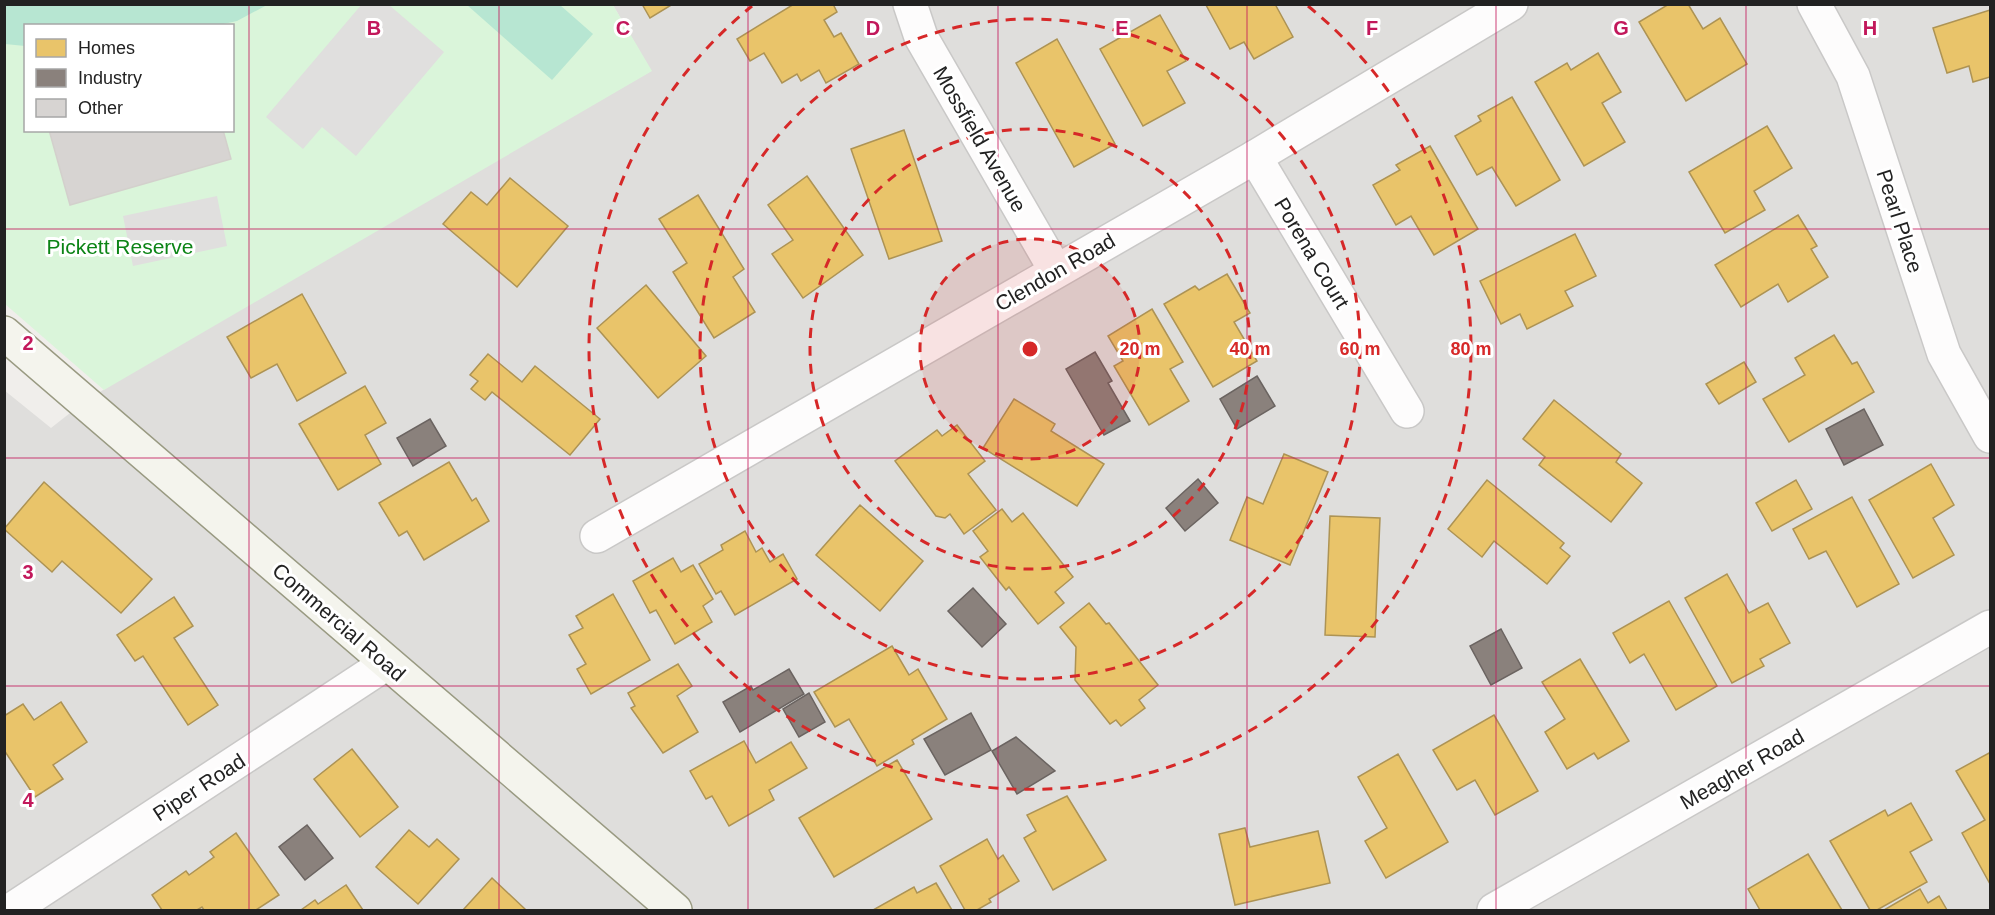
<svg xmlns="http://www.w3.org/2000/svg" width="1995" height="915" viewBox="0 0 1995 915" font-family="Helvetica,sans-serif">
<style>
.residential{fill:#dfdedc}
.park{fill:#daf5da;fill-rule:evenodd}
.pitch{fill:#b7e6d2}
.parking{fill:#e0dfde}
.homes{fill:#e9c46a;stroke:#ad9354;stroke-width:1.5}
.industry{fill:#8a817c;stroke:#6b6461;stroke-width:1.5}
.building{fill:#d7d4d2;stroke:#d3d0cc;stroke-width:1.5}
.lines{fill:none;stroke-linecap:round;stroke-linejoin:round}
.street-casing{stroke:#c9c8c7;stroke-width:36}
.secondary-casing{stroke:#999a82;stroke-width:36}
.street{stroke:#fdfcfc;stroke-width:33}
.secondary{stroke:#f4f4ed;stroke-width:33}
.grid{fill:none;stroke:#c2185b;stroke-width:1.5;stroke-opacity:0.55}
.ring{fill:none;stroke:#d62828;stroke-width:3;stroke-dasharray:10 8}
.labels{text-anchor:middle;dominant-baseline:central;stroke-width:6;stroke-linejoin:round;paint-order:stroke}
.street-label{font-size:21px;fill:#222;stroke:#fff}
.park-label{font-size:21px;fill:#0c8416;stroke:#fff}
.grid-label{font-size:20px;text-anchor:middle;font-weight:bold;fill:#c2185b;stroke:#fff;stroke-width:6;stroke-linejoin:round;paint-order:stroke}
.centre{fill:#d62828;stroke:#fff;stroke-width:3}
.ring-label{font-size:18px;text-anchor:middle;font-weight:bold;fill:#d62828;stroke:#fff;stroke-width:6;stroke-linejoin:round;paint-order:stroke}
</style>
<rect width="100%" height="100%" fill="#f0eeeb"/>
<!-- residential -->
<path class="residential" d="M613,5H1990V910H5L4,390L51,428L84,402L143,365L651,71Z"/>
<!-- park -->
<path class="park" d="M5,5H613L652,71L104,390L5,304ZM26,26H232V130H26Z"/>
<!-- pitch -->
<g class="pitch">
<path d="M5,4H267V5L237,21L219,25L26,26L25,46L5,44Z"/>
<path d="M467,5H560L593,34L552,80Z"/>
</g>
<!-- parking -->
<g class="parking">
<path d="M362,4L389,5L444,52L356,156L322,127L303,149L266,117Z"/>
<path d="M217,196L227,246L133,266L123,216Z"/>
</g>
<!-- homes -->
<g class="homes">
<path d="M642,4H673L650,18Z"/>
<path d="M794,4H833L837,12L824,20L834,37L841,33L859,64L826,83L819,70L801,81L797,74L782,83L764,53L750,61L737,39Z"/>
<path d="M1275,4L1293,37L1254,59L1244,42L1230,49L1206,5Z"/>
<path d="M1669,4H1688L1703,29L1720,18L1747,64L1686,101L1639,22Z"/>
<path d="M1990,10V77L1973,82L1969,66L1947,73L1933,28Z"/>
<path d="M1160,15L1186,61L1167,71L1185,103L1143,126L1100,49Z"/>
<path d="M1057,39L1115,144L1074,167L1016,63Z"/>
<path d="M1598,53L1621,92L1602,103L1625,142L1584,166L1535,82L1567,63L1571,70Z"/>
<path d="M1512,97L1560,180L1516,206L1492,167L1477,175L1455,136L1481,121L1478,116Z"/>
<path d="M1767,126L1792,168L1754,191L1765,210L1725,233L1689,172Z"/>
<path d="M904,130L942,241L889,259L851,149Z"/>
<path d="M1430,146L1478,229L1434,255L1411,216L1396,225L1373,185L1400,170L1396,165Z"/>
<path d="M807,176L863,255L803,298L772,254L793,240L768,205Z"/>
<path d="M510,178L568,226L517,287L443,224L471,192L487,205Z"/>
<path d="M698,195L744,269L733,277L755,312L714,338L673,272L687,263L659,219Z"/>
<path d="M1798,215L1817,246L1811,249L1828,277L1788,302L1778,284L1741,307L1715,265Z"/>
<path d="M1575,234L1596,276L1565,291L1573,306L1527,329L1520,314L1501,324L1480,281Z"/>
<path d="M1227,274L1250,313L1234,322L1257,361L1213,387L1164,304L1195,286L1199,290Z"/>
<path d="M646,285L706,356L658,398L597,328Z"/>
<path d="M302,294L346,373L297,401L277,364L251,378L227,337Z"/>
<path d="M1152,309L1183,362L1170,369L1189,401L1149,425L1114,366L1123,361L1108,336Z"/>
<path d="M1834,335L1852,364L1857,362L1874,392L1789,442L1763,399L1805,375L1795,358Z"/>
<path d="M488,354L522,382L535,366L600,419L570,455L492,392L485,400L471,389L478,381L470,375Z"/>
<path d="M1744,362L1756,382L1719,404L1706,384Z"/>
<path d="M365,386L386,423L365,435L381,464L338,490L299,424Z"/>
<path d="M1014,399L1055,424L1051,431L1104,464L1077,506L983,448Z"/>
<path d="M1554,400L1621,454L1616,462L1642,483L1611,522L1539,465L1545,457L1523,439Z"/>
<path d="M957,425L985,461L968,474L996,510L964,534L950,514L945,518L936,516L895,461L937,430L942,436Z"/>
<path d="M1284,454L1328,472L1290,565L1230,540L1247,497L1263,504Z"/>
<path d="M449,462L472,501L476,498L489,521L424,560L407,531L399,536L379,503Z"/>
<path d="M1931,464L1954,505L1933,518L1954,555L1913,578L1869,500Z"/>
<path d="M1487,480L1564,543L1560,548L1570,556L1547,584L1494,541L1482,557L1448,529Z"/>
<path d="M1796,480L1812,509L1772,531L1756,503Z"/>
<path d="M44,482L152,579L121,613L62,561L52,572L4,529Z"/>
<path d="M1852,497L1899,584L1857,607L1826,551L1809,559L1793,529Z"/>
<path d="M860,505L923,561L880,611L816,555Z"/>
<path d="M1002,509L1012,522L1023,513L1073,577L1055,592L1064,603L1038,624L1009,587L1006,590L980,557L988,551L973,531Z"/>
<path d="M1330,516L1380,518L1375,637L1325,635Z"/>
<path d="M745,531L756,552L762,548L770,562L783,554L797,579L735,615L721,591L716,594L699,564L723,550L721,545Z"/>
<path d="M673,558L681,572L693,565L713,599L703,606L712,622L675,644L656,610L650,613L633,581Z"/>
<path d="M1727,574L1749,613L1768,603L1790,643L1760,659L1764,666L1732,683L1685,598Z"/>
<path d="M613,594L650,660L591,694L577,669L586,664L569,635L583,628L576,616Z"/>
<path d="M174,597L193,626L174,638L218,705L188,725L143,656L135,661L117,635Z"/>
<path d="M1669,601L1717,686L1676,710L1644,654L1630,663L1613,633Z"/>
<path d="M1089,603L1106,624L1109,623L1158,685L1139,700L1145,708L1121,726L1116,720L1110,724L1075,680L1076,647L1060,627Z"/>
<path d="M892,646L909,675L918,669L947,719L912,740L914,744L877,766L849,719L835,727L814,692Z"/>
<path d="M1580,659L1629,741L1598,759L1594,753L1567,769L1545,732L1565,719L1542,682Z"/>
<path d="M678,664L692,686L677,696L698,732L663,753L631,708L635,706L628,693Z"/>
<path d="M61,702L87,742L53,765L63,779L35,797L4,750V716L23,704L34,720Z"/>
<path d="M1494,715L1538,791L1495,815L1475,780L1457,790L1433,750Z"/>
<path d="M744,741L756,763L791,742L807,768L769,790L774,800L729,826L712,796L706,799L690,771Z"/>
<path d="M352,749L398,807L360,837L314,779Z"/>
<path d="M1989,753L1990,755V884L1962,833L1985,820L1956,771Z"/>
<path d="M1398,754L1448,842L1386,878L1365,841L1387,828L1358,777Z"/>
<path d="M897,760L932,819L834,877L799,818Z"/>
<path d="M1067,796L1106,860L1053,890L1024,838L1036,831L1027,815Z"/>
<path d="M1911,803L1932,840L1910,852L1927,882L1877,910H1870L1830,841L1885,810L1888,816Z"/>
<path d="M1245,828L1250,847L1318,831L1330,883L1235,905L1219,834Z"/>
<path d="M409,830L429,847L437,839L459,859L418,904L376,867Z"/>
<path d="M236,833L279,895L256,910H204L202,907L197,910H162L152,895L186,871L189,875L214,857L210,852Z"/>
<path d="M987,839L998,859L1003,855L1019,881L989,899L991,902L977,910H965L940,866Z"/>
<path d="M1808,854L1842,910H1760L1748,889Z"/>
<path d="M492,878L526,910H463Z"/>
<path d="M936,883L952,910H873L914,887L917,893Z"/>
<path d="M346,885L363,910H301L315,900L318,904Z"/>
<path d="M1920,889L1928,903L1939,896L1947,910H1884Z"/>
</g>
<!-- industry -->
<g class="industry">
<path d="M1095,352L1112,381L1108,383L1130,421L1104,435L1066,369Z"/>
<path d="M1257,376L1275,406L1237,429L1220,399Z"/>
<path d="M1864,409L1883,445L1844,465L1826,429Z"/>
<path d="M430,419L446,446L413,466L397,438Z"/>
<path d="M1198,479L1218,503L1185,531L1166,508Z"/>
<path d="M973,588L1006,624L982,647L948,611Z"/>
<path d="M1501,629L1522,668L1491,685L1470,646Z"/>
<path d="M789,669L804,694L740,732L723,702L751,686L753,690Z"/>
<path d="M809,693L825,722L799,737L783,709Z"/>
<path d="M971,713L991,750L945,775L924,739Z"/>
<path d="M1016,737L1055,771L1017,794L992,751Z"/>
<path d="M307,825L333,858L305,880L279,847Z"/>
</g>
<!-- building -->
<path class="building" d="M49,130H223L231,159L70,205Z"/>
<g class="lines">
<!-- street casing -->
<g class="street-casing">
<g id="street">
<path d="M910,4L921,37L1056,271"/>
<path d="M1814,4L1853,76L1944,354L1990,436"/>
<path d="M1255,157L1407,411"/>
<path d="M597,536L1255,157L1511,4"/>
<path d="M11,910L387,663"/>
<path d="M1494,910L1990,627"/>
</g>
</g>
<!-- secondary casing -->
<g class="secondary-casing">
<path id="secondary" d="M4,333L675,910"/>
</g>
<!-- street -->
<use href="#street" class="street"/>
<!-- secondary -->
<use href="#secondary" class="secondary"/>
</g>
<!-- grid -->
<path class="grid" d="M249,4V910M499,4V910M748,4V910M998,4V910M1247,4V910M1496,4V910M1746,4V910M4,229H1990M4,458H1990M4,686H1990"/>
<!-- distance rings -->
<circle cx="1030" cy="349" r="110" fill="#d62828" fill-opacity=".12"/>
<g class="ring">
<circle cx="1030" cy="349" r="110"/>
<circle cx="1030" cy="349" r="220"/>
<circle cx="1030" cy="349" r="330"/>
<path d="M1308 6A441 441 0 1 1 752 6"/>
</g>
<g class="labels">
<!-- street labels -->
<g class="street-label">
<text transform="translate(980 139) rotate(60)">Mossfield Avenue</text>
<text transform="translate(1900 221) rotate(72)">Pearl Place</text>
<text transform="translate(1312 253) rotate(59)">Porena Court</text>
<text transform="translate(1055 272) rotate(-30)">Clendon Road</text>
<text transform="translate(339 622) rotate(41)">Commercial Road</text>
<text transform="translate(1742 769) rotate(-30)">Meagher Road</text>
<text transform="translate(199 787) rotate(-33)">Piper Road</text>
</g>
<!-- park labels -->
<g class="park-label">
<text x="120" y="246">Pickett Reserve</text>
</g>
</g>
<g class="grid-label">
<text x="374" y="35">B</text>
<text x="623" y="35">C</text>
<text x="873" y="35">D</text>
<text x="1122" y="35">E</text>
<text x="1372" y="35">F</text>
<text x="1621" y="35">G</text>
<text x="1870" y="35">H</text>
<text x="28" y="350">2</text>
<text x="28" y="579">3</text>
<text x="28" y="807">4</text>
</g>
<circle cx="1030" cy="349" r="9" class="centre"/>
<g class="ring-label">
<text x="1140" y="355">20 m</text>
<text x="1250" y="355">40 m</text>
<text x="1360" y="355">60 m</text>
<text x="1471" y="355">80 m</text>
</g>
<!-- border -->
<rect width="1995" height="915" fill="none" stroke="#222222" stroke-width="12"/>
<!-- legend -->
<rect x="24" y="24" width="210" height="108" fill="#ffffff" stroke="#a7a7a7" stroke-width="1.5"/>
<rect x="36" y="39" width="30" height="18" fill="#e9c46a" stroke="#a7a7a7" stroke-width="1.5"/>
<text x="78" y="54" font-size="18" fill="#222222">Homes</text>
<rect x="36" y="69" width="30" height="18" fill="#8a817c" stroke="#a7a7a7" stroke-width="1.5"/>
<text x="78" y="84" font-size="18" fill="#222222">Industry</text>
<rect x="36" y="99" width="30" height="18" fill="#d7d4d2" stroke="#a7a7a7" stroke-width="1.5"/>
<text x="78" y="114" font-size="18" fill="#222222">Other</text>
</svg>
